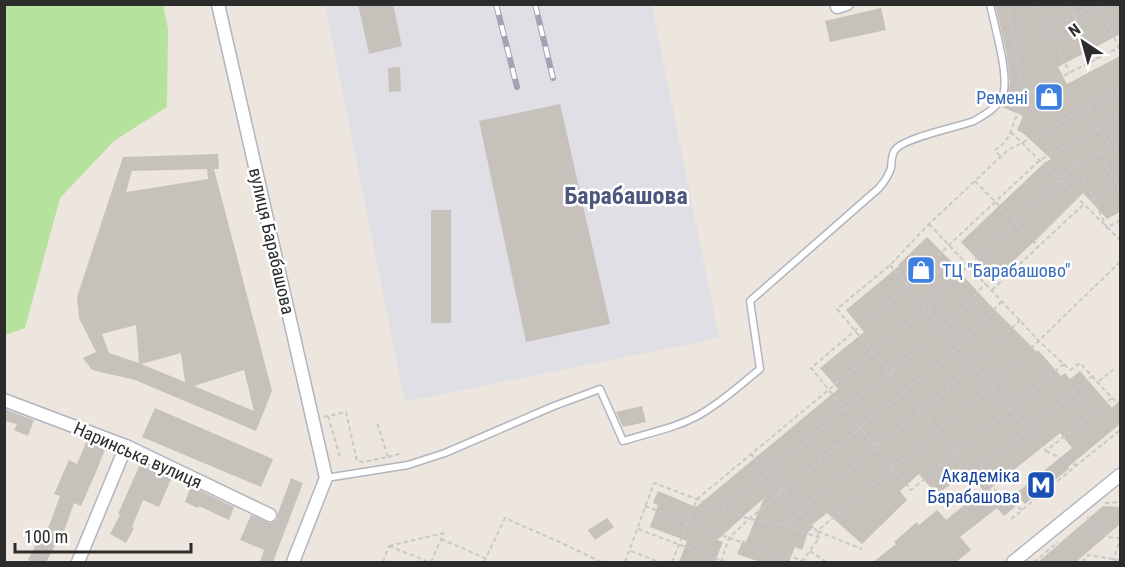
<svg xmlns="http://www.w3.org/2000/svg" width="1125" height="567" viewBox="0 0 1125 567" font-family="'Roboto Condensed',sans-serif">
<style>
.industrial{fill:#e0dfe6}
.green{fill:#b5e29c}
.building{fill:#c6c1ba;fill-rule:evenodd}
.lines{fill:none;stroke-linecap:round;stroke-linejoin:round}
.lane-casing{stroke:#b2b5bf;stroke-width:9}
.street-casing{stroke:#b2b5bf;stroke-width:15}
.path{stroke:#c8c8c8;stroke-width:2;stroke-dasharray:4.5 3;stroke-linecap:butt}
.lane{stroke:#fff;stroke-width:6}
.street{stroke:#fff;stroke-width:12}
.rail-casing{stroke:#a1a4b5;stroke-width:6}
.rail{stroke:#fff;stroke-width:4;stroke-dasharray:11;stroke-linecap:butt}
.labels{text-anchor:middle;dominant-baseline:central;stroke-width:5;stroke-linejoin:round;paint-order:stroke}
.shop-label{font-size:18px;fill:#366cbe;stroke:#fff;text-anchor:end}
.street-label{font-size:18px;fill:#2c2c2c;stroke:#fff}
.transit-label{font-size:18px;fill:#164399;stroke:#fff;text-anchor:end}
.district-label{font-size:24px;font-weight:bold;fill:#4d567c;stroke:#fff}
</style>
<rect width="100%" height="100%" fill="#ede6de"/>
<!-- industrial -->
<path class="industrial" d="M325,5H652L719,338L405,402Z"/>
<!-- green -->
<path class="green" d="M4,5H163L168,28L167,107L114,141L60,198L25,328L5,335Z"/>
<!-- building -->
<g class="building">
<path d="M358,4H393L402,46L369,54Z"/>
<path d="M995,4H1118L1120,9V34L1058,67L1067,84L1120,56V212L1107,219L1083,193L1039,237L995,278L961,242L1044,163L1051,159L1024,134L1017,130L1023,116L1002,107L1007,98L1010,82L1006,51Z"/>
<path d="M881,8L886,30L830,42L825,21Z"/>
<path d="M400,67L401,91L389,92L388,68Z"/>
<path d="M560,104L610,324L526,342L479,121Z"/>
<path d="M218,154L219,169H214L272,391L256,431L135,380L92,370L83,358L96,352L79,318L77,297L123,157ZM207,169L208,179L126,192L132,171ZM136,325L139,363L109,353L102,334ZM181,353L185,382L141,364ZM244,370L254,411L194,386Z"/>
<rect x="431" y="210" width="20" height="113"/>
<path d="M927,237L958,268L957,269L990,305L1037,352L1038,350L1061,376L1065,373L1070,379L1080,371L1112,408L1120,400V424L1068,467L1069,469L1065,472L1025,504L1022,501L1004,516L997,508L960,537L971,550L956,562H873L896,544L894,542L917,522L919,525L937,510L946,520L983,490L967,471L937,495L919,474L900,491L907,500L862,544L827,513L812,525L814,527L808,532L802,550L795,547L789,562H760L737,554L743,540L746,542L764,498L717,540L723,542L715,562H679L687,541L650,527L658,505L653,503L658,491L696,507L838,389L820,368L864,332L846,310L899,266L898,265ZM1060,433L1072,448L1024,487L1005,501L990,489Z"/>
<path d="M642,406L646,422L623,427L616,412Z"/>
<path d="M155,408L273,459L261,487L142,437Z"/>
<path d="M4,409L34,420L28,436L14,430L17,424L4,421Z"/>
<path d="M87,440L106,447L96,472L81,506L74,503L63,534L62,533L46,562H34L28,560L40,537L44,539L60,496L54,494L69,460L77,464Z"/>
<path d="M141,462L172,477L159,507L143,500L132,527L134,528L126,543L110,534L120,515L118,514Z"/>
<path d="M291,478L303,483L273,562H260L264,550L240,540L251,515L270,523L274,522L277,519L278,513Z"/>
<path d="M191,486L234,507L229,520L199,506L198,508L185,502Z"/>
<path d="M1103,506L1120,507V524L1076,562H1038Z"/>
<path d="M607,518L614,527L595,540L588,530Z"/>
</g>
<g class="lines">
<!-- lane casing -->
<g class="lane-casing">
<path id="lane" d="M326,478L408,465L445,453L554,406L600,389L623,441C648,433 676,428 699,415C721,403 740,385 760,369L750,301L879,188C884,182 889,175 891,168C892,161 891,155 895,150C903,138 958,127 974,121C984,115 997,108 1002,97C1011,80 994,25 990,4"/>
</g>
<!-- street casing -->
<g class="street-casing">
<g id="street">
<path d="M218,4L326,478L293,562"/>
<path d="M837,4V7L847,4"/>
<path d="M4,400L126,446L270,515"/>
<path d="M78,562L126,446"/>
<path d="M1013,562L1120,475"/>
</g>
</g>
<!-- path -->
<g class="path">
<path d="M1035,4L1070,73"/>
<path d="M1068,4L1097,59"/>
<path d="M1097,4L1119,47"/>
<path d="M1066,20L1095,4"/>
<path d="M1024,96L1120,47"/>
<path d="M1088,108L1110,147"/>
<path d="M1011,132L1120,240"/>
<path d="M1100,153L1120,192"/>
<path d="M1000,156L995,150L1003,144L1009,136L1024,96L1007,4"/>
<path d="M1077,163L1107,228L1120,220"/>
<path d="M975,181L1039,247"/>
<path d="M929,224L1038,340L1070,370L1080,363L1112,398L1120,404"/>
<path d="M890,265L1046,451L1112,398"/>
<path d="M992,290L1084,204"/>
<path d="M1064,364L911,490L811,368L908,286L949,245L1040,160L1120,117"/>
<path d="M1099,381L1113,370"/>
<path d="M1072,393L1091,415"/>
<path d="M328,416L340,457"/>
<path d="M324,417L346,412L357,461L363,462L388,457L377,423"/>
<path d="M1046,451L1076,465"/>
<path d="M751,454L817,531L992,386L1120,262"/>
<path d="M388,457L403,453"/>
<path d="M974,474L1092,376"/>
<path d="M1105,503L1120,502"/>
<path d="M645,506L729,538L804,561"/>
<path d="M723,509L943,329L986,283"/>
<path d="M1022,510L974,474L837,309L890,265L929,224L1008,150L1120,91"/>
<path d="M1115,510L1120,511"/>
<path d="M1087,517L1107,537L1120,538"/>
<path d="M1011,519L1120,430"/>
<path d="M786,525L800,511L876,447L975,366L1020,320"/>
<path d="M638,529L725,562"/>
<path d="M441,539L485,558"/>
<path d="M389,546L444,533"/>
<path d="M389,546L429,562"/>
<path d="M631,551L659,562"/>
<path d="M810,551L826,562"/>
<path d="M383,562L389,546"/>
<path d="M431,562L444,533"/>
<path d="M484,562L505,518L564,544L601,562"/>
<path d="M625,562L654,483L749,519L786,525L819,538"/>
<path d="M672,562L697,499L926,309L969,265L1077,163L1120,144"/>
<path d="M721,562L729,538L749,519L959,347L1002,301"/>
<path d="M802,562L819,538L817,531L862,549"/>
<path d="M1034,562L1058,542"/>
<path d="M1082,562L1088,555L1120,560"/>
<path d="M1116,562L1114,559L1120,538"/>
</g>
<!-- lane -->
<use href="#lane" class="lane"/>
<!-- street -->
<use href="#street" class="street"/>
<!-- rail casing -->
<g class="rail-casing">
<g id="rail">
<path d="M496,4L517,87"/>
<path d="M535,4L553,78"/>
</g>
</g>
<!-- rail -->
<use href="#rail" class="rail"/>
</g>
<!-- icons -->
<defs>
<g id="shop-square" transform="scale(1.5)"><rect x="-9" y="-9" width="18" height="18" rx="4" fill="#3f7fe0" stroke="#fff"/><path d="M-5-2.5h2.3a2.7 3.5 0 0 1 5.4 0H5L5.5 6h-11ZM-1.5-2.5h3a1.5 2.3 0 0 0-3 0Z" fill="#fff"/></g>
<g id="metro-square" transform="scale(1.5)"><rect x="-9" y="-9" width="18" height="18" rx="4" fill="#1a4fb4" stroke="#fff"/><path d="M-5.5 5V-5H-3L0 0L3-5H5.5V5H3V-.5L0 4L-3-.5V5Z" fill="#fff"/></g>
</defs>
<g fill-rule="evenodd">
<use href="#shop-square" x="1049" y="97"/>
<use href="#shop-square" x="921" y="270"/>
<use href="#metro-square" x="1041" y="485"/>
</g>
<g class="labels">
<!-- shop labels -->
<g class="shop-label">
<text x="1028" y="97">Ремені</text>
<text x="942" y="270" text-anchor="start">ТЦ "Барабашово"</text>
</g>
<!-- street labels -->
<g class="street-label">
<text transform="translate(272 241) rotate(77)">вулиця Барабашова</text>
<text transform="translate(138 455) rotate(24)">Наринська вулиця</text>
</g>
<!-- transit labels -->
<g class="transit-label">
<text x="1020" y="475">Академіка<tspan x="1020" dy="21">Барабашова</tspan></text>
</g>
<!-- district labels -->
<g class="district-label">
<text x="626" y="196">Барабашова</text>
</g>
</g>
<!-- border -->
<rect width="1125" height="567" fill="none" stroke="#2c2c2c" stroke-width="12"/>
<!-- north arrow -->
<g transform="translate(1083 42) rotate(324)" stroke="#ffffff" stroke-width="4.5" paint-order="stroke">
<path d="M0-4.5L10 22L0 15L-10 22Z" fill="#2c2c2c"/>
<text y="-9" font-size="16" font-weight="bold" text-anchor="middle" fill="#2c2c2c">N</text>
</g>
<!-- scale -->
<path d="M15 543v9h176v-9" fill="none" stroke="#2c2c2c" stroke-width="3"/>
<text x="24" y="543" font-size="18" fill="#2c2c2c" stroke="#ffffff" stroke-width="4.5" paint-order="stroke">100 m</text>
</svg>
